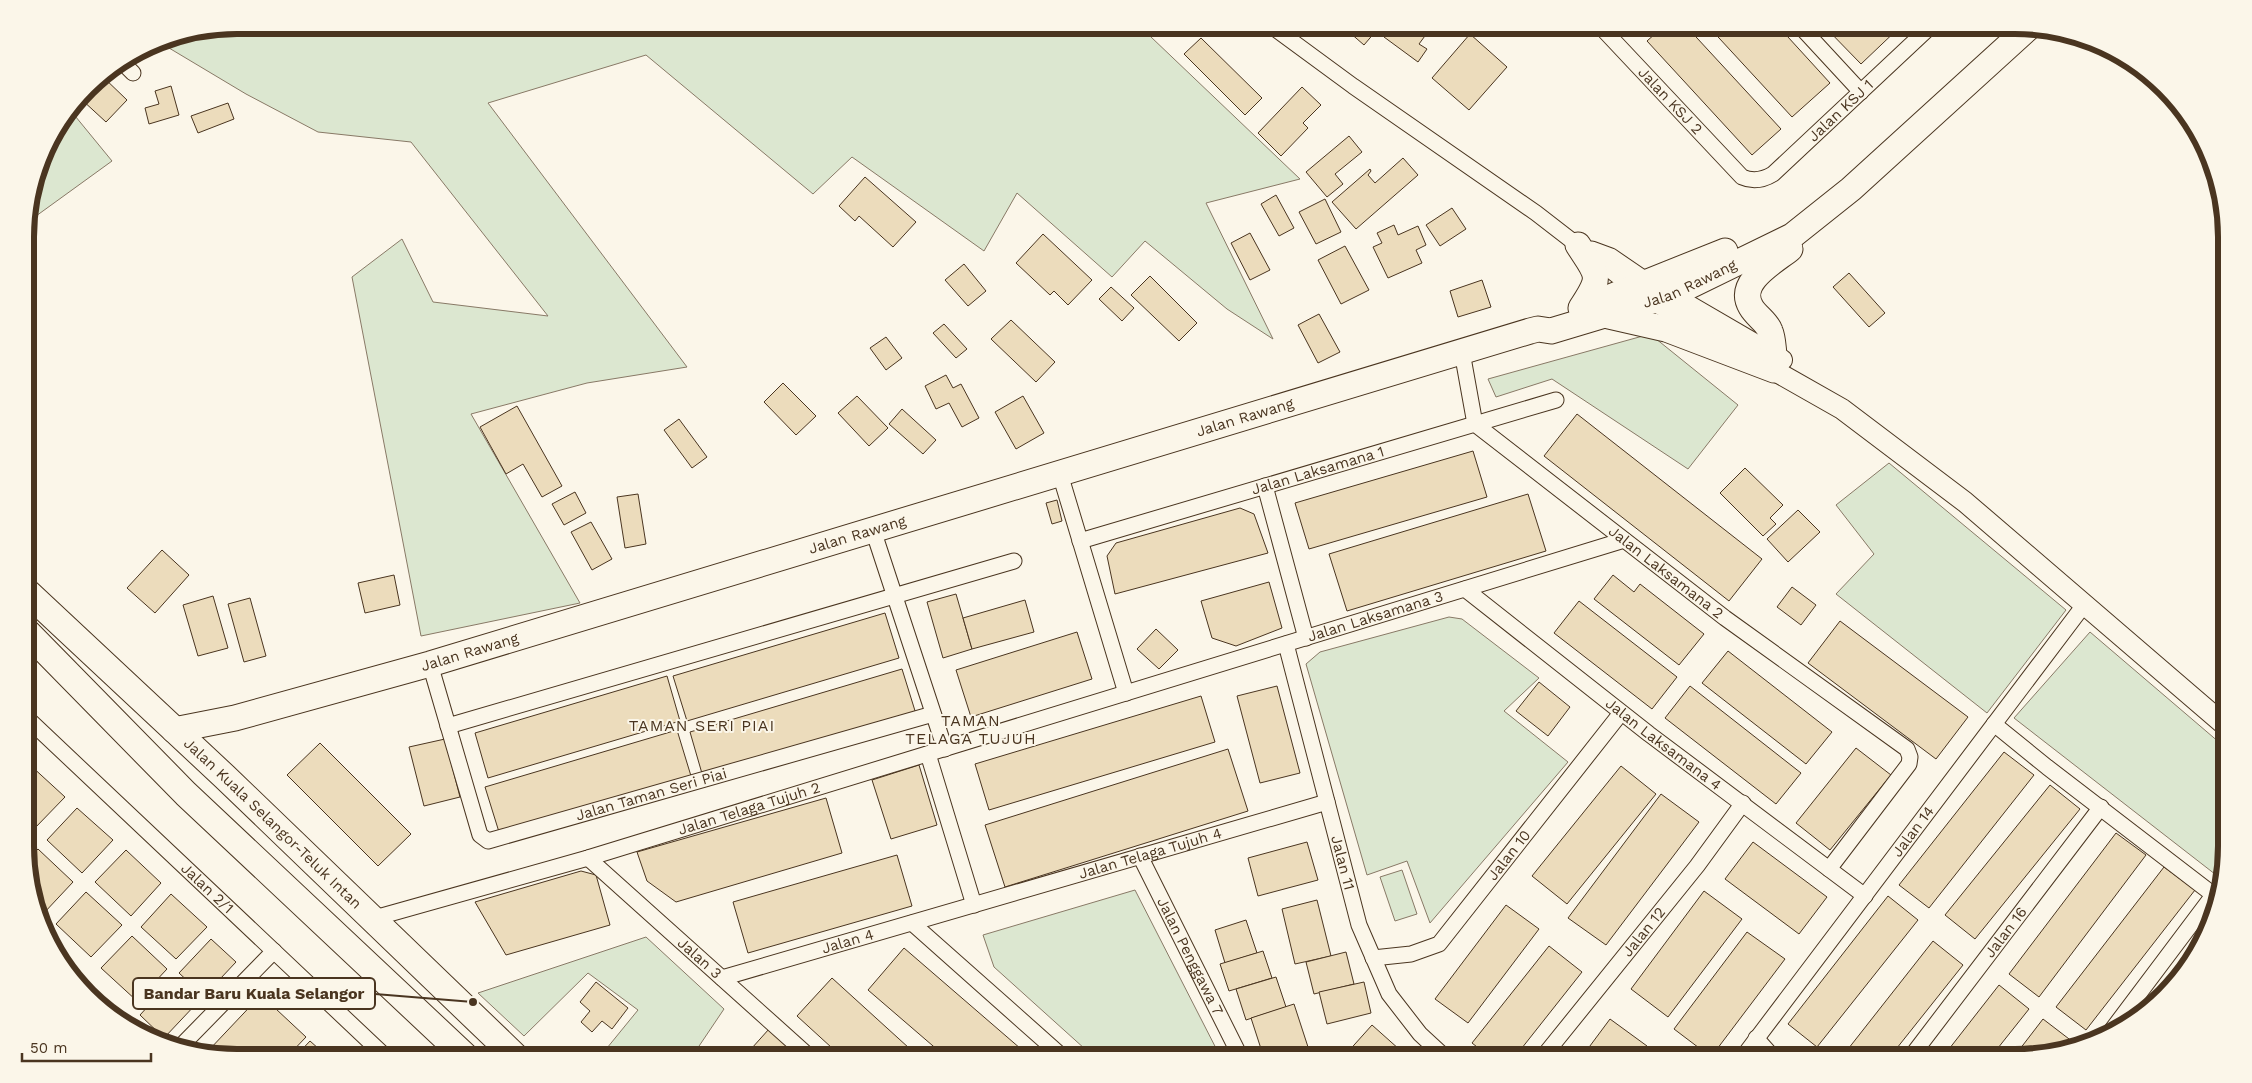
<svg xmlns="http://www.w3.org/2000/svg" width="2252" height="1083" viewBox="0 0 2252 1083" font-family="'Work Sans',sans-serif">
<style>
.green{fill:#dce7d0;stroke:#887966}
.building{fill:#ecdcbc;stroke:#4a3520}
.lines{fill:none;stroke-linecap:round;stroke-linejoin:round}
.minor-casing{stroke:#4a3520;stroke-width:17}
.tertiary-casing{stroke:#4a3520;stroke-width:22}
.primary-casing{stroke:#4a3520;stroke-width:27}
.trunk-casing{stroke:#4a3520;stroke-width:28}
.minor{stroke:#fbf6e9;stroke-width:15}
.tertiary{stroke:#fbf6e9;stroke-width:20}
.primary{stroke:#fbf6e9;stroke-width:25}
.trunk{stroke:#fbf6e9;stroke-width:26}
.labels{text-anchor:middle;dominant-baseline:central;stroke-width:4;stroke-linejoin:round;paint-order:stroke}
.street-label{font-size:15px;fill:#4a3520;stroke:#fbf6e9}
.neighbourhood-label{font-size:16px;letter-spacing:1px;fill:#4a3520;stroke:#fbf6e9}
.rim{fill:none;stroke:#4a3520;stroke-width:6}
.leader{fill:none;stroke:#4a3520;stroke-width:2}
.callout-dot{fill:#4a3520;stroke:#fbf6e9;stroke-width:2}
.callout{fill:#fbf6e9;stroke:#4a3520;stroke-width:2}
.callout-label{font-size:16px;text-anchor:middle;font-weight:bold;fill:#4a3520}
</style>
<rect width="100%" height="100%" fill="#fbf6e9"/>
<!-- green -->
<g class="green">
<path d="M237,25H1156L1151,37L1300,179L1206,203L1273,339L1227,309L1145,241L1112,277L1017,193L984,251L852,157L813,194L646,55L488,103L687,367L587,383L471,414L580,603L421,636L352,277L402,239L433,302L548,316L411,142L318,132L246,94L159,42Z"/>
<path d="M71,111L112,161L25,224L47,143Z"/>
<path d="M1650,334L1738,405L1688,469L1552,379L1496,397L1488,379Z"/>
<path d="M1889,463L2066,610L1987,713L1836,594L1874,554L1836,505Z"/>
<path d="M1449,617L1462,619L1539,678L1504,711L1568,762L1430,923L1407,861L1367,875L1306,664L1320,652Z"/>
<path d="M2090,632L2227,749V846L2220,878L2014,718Z"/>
<path d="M1402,870L1417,914L1395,921L1380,877Z"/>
<path d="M1135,890L1221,1058H1095L994,967L983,935Z"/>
<path d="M646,937L724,1009L691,1058H621L607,1048L638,1010L588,973L524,1036L478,993Z"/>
</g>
<!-- building -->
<g class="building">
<path d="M1188,25H1205L1197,33Z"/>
<path d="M1341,25H1381L1364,45Z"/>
<path d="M1392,25H1433L1419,44L1427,49L1418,62L1384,37Z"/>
<path d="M1624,25H1641L1632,33Z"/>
<path d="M1665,25H1685L1781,129L1752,155L1647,41Z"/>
<path d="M1707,25H1777L1830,83L1792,117Z"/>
<path d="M1823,25H1902L1861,64Z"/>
<path d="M1470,34L1507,67L1469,110L1432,78Z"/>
<path d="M1201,38L1262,98L1245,115L1184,54Z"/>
<path d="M101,75L127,100L106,122L81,99Z"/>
<path d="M171,86L179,115L149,124L145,108L159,104L155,91Z"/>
<path d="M1302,87L1321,105L1303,123L1308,128L1281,156L1258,133Z"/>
<path d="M228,103L234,119L198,133L191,116Z"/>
<path d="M1349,136L1362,152L1335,174L1343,184L1327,197L1306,172Z"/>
<path d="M1403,158L1418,175L1356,229L1332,202L1370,169L1371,171L1368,175L1375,183Z"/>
<path d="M865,177L916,222L893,247L859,216L855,221L839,206Z"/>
<path d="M1276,195L1294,228L1279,236L1261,204Z"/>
<path d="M1325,199L1341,232L1316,244L1299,212Z"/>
<path d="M1452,208L1466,229L1440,246L1426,225Z"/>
<path d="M1394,225L1398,235L1418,226L1426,245L1416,250L1422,263L1388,278L1373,247L1382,243L1377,233Z"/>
<path d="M1250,233L1270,270L1250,280L1231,243Z"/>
<path d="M1043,234L1092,280L1068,305L1054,291L1050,295L1016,263Z"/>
<path d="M1345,246L1369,290L1341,304L1318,260Z"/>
<path d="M964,264L986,291L968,306L945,280Z"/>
<path d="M1849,273L1885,313L1869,327L1833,287Z"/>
<path d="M1150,276L1197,323L1179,341L1131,295Z"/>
<path d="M1482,280L1491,307L1458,317L1450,291Z"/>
<path d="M1111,287L1134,308L1122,321L1099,299Z"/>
<path d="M1319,314L1340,352L1318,363L1298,325Z"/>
<path d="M1011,320L1055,362L1036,382L991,339Z"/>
<path d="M944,324L967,349L956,358L933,333Z"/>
<path d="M886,337L902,358L886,370L870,348Z"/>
<path d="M946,375L953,388L961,384L979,418L962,427L949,403L936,409L925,386Z"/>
<path d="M783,383L816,416L796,435L764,402Z"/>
<path d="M857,396L888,428L869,446L838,413Z"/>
<path d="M1023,396L1044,433L1016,449L995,412Z"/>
<path d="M517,406L562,486L542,497L523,464L506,474L480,427Z"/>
<path d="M902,409L936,440L923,454L889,424Z"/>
<path d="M1577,414L1762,559L1729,601L1544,456Z"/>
<path d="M679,419L707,457L692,468L664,430Z"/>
<path d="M1473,451L1487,497L1309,549L1295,503Z"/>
<path d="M1745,468L1783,505L1770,518L1776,524L1763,536L1720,493Z"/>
<path d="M575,492L586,513L564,525L552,504Z"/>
<path d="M638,494L646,544L625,548L617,497Z"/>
<path d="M1528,494L1546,551L1347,611L1329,554Z"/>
<path d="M1057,500L1062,521L1052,524L1046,503Z"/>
<path d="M1240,508L1254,514L1268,553L1115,594L1107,556L1116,543Z"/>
<path d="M1798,510L1820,532L1788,562L1767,539Z"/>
<path d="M591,522L612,559L592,570L571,532Z"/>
<path d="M162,550L189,575L155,613L127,588Z"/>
<path d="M394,575L400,605L365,613L358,583Z"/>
<path d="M1613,575L1634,592L1640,584L1704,634L1679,665L1594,599Z"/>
<path d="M1269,582L1282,628L1236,646L1212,638L1201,601Z"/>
<path d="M1792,587L1816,605L1801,625L1777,607Z"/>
<path d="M956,594L972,649L943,658L927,602Z"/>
<path d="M213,596L228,648L198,656L183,605Z"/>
<path d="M250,598L266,656L244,662L228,604Z"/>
<path d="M1025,600L1034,632L972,649L963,618Z"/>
<path d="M1579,601L1677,677L1652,709L1554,633Z"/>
<path d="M885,613L899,658L687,721L673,676Z"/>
<path d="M1840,621L1968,717L1936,759L1808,663Z"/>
<path d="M1156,629L1178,650L1159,669L1137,649Z"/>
<path d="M1077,632L1092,679L971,717L956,670Z"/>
<path d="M1728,651L1832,732L1806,764L1702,683Z"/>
<path d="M902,669L916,714L703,777L690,732Z"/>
<path d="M667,676L680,721L488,778L475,733Z"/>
<path d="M1539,682L1570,707L1548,736L1516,711Z"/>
<path d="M1277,686L1300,773L1260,783L1237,696Z"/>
<path d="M1690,686L1801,773L1776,804L1665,718Z"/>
<path d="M1201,696L1215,742L989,810L975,764Z"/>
<path d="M677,730L691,776L499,832L485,787Z"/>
<path d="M445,739L460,797L424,806L409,747Z"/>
<path d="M320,743L411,834L378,866L287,775Z"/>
<path d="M1856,748L1891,775L1830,850L1796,823Z"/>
<path d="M1228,749L1248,811L1005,887L985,825Z"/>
<path d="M2004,752L2034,775L1929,908L1899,885Z"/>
<path d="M29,764L65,797L34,829L27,822V766Z"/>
<path d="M919,765L937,825L891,839L872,780Z"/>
<path d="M1621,766L1656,794L1567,904L1532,876Z"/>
<path d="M2050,785L2080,809L1975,939L1945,915Z"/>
<path d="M1661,794L1699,822L1606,945L1568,918Z"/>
<path d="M826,798L842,853L676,902L647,881L637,852Z"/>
<path d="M77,808L113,840L82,873L47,840Z"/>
<path d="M2116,833L2146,855L2039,997L2009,974Z"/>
<path d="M1307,842L1318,880L1258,896L1248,858Z"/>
<path d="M1753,842L1827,897L1799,934L1725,879Z"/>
<path d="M38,849L73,882L43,914L36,908L27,874V860Z"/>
<path d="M126,850L161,883L131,916L95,882Z"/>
<path d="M897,855L912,906L748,953L733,902Z"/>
<path d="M2164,867L2195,890L2086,1030L2056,1007Z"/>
<path d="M581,871L596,875L610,925L506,955L475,902Z"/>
<path d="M1704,891L1742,919L1668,1017L1631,989Z"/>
<path d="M86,892L122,925L91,957L56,924Z"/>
<path d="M171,894L207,927L176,959L141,927Z"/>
<path d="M1888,896L1918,920L1817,1047L1788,1024Z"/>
<path d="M1317,900L1331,956L1295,964L1282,909Z"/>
<path d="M1506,905L1539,929L1468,1023L1435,999Z"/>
<path d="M1246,920L1257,953L1225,963L1215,930Z"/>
<path d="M1747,932L1785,959L1711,1057L1674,1029Z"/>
<path d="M132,936L167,969L137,1001L101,968Z"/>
<path d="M211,939L236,962L204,996L179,973Z"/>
<path d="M1933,941L1963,965L1889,1058H1841Z"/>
<path d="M1549,946L1582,972L1514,1058H1491L1472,1043Z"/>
<path d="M2200,947L2174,986L2164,995Z"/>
<path d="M904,948L1021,1049L1013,1058H947L868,990Z"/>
<path d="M1263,951L1272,978L1229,991L1220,964Z"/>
<path d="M1346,952L1354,984L1314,994L1306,962Z"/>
<path d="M1276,977L1286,1007L1246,1020L1236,989Z"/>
<path d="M832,978L920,1058H843L797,1016Z"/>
<path d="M172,980L197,1003L164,1038L140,1015Z"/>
<path d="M596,982L628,1008L612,1029L602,1021L592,1032L581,1022L590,1011L580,1002Z"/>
<path d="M1364,982L1371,1013L1327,1024L1319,992Z"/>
<path d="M1999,985L2029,1009L1990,1058H1942Z"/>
<path d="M261,995L306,1037L286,1058H237L208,1051Z"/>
<path d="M1294,1004L1308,1047L1276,1058H1264L1251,1018Z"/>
<path d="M1610,1019L1647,1046L1639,1058H1581Z"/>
<path d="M2043,1019L2073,1042L2066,1050L2029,1058H2013Z"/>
<path d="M1372,1025L1409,1058H1350L1346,1054Z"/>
<path d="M769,1029L800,1058H743Z"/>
<path d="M310,1041L329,1058H294Z"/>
</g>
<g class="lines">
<!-- minor casing -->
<g class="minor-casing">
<g id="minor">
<path d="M1270,25L1353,86L1536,213L1633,288"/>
<path id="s1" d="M1599,25L1742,177C1753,182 1763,180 1773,174L1932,25"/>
<path d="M1799,25L1861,92"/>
<path d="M122,62L133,73"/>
<path d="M1592,249L1611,256L1649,282"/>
<path id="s2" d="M1462,352L1475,424L1725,618L1907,749L1910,757L1909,764L1829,869"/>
<path d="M1060,474L1126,693"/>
<path d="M1265,486L1306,638"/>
<path d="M873,530L945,749"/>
<path id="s3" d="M1080,541L1556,400"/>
<path id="s4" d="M1465,589L1649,734L1865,896"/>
<path id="s5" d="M1286,644L1359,925L1389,994L1420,1034L1446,1058"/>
<path id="s6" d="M430,664L480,835L488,841L933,714"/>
<path id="s7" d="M27,718L387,1058"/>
<path d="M1994,724L2047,767L2215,896"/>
<path d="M448,726L1014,561"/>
<path d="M928,754L974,905"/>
<path id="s8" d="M1140,856L1241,1058"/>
<path id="s9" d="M588,858L811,1058"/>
<path id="s10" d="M371,919L588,858L1624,540"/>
<path d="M912,923L1064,1058"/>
<path id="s11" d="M1373,958L1411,954L1439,944L1621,713"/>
<path id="s12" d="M722,978L1327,802"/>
<path d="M2108,1035L2214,894"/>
<path d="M1756,1038L1774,1058"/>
<path d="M182,1045L274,951"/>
<path id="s13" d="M1542,1058L1697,866L1743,803"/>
<path id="s14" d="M1742,1058L2084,605"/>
<path id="s15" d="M1910,1058L2101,807"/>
</g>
</g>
<!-- tertiary casing -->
<g class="tertiary-casing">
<g id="tertiary">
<path d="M1660,289L1782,360"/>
<path d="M1644,295L1724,342"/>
<path d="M1761,363L1842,409L1965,502L2227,727"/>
</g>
</g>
<!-- primary casing -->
<g class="primary-casing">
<g id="primary">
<path d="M1578,245C1598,276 1603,275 1581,308"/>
<path d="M1590,305L1725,251"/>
<path d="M1609,316L1666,329L1774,370"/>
<path d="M1774,354C1773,347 1773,338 1770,331C1767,322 1756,316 1751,307C1736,282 1774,262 1790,249"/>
<path id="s16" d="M174,730L235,718L430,664L1530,331L1538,329L1551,331L1671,295L1792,236L1851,189L2028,28"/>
</g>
</g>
<!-- trunk casing -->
<g class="trunk-casing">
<g id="trunk">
<path id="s17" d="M26,591L225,777L517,1058"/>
<path d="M26,631L186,794L467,1058"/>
</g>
</g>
<!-- minor -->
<use href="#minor" class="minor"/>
<!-- tertiary -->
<use href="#tertiary" class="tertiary"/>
<!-- primary -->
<use href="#primary" class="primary"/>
<!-- trunk -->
<use href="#trunk" class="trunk"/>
</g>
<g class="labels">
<!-- street labels -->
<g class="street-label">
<text stroke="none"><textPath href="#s1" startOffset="104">Jalan KSJ 2</textPath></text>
<text stroke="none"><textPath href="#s1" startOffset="334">Jalan KSJ 1</textPath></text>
<text stroke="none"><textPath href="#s16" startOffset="1582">Jalan Rawang</textPath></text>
<text stroke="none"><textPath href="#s16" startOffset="1116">Jalan Rawang</textPath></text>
<text stroke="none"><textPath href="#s3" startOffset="248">Jalan Laksamana 1</textPath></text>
<text stroke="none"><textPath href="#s16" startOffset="711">Jalan Rawang</textPath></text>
<text stroke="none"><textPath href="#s2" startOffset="315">Jalan Laksamana 2</textPath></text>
<text stroke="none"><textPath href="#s10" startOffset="1049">Jalan Laksamana 3</textPath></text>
<text stroke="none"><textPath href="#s16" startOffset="306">Jalan Rawang</textPath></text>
<text stroke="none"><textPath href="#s4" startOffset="252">Jalan Laksamana 4</textPath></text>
<text stroke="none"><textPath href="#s6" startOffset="358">Jalan Taman Seri Piai</textPath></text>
<text stroke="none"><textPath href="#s10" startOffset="394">Jalan Telaga Tujuh 2</textPath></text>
<text stroke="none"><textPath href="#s17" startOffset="339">Jalan Kuala Selangor-Teluk Intan</textPath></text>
<text stroke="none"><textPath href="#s14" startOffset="284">Jalan 14</textPath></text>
<text stroke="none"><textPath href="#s12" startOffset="446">Jalan Telaga Tujuh 4</textPath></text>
<text stroke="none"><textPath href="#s11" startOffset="181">Jalan 10</textPath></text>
<text stroke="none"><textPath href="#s5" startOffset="226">Jalan 11</textPath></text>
<text stroke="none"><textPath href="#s7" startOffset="248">Jalan 2/1</textPath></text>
<text stroke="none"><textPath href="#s13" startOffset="162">Jalan 12</textPath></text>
<text stroke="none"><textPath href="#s15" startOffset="158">Jalan 16</textPath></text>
<text stroke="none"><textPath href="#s12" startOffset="131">Jalan 4</textPath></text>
<text stroke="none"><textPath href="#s8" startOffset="112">Jalan Penggawa 7</textPath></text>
<text stroke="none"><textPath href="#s9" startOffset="150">Jalan 3</textPath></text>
</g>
<!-- neighbourhood labels -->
<g class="neighbourhood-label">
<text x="971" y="720">TAMAN<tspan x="971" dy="18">TELAGA TUJUH</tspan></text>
<text x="702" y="725">TAMAN SERI PIAI</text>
</g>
</g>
<!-- crop -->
<path d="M0 0H2252V1083H0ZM237 34H2015A203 203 0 0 1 2218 237V846A203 203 0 0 1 2015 1049H237A203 203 0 0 1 34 846V237A203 203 0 0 1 237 34Z" fill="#fbf6e9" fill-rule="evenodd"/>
<path class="rim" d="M237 34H2015A203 203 0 0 1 2218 237V846A203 203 0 0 1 2015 1049H237A203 203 0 0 1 34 846V237A203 203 0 0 1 237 34Z"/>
<!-- callouts -->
<path class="leader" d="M473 1002L375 994"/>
<circle class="callout-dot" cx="473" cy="1002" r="5"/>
<rect class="callout" x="133" y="978" width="242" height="31" rx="5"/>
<g class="callout-label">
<text x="254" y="999">Bandar Baru Kuala Selangor</text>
</g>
<!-- scale -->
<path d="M22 1053v8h129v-8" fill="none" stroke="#4a3520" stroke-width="2.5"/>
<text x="30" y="1053" font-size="15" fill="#4a3520" stroke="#fbf6e9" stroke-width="4" paint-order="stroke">50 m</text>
</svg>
